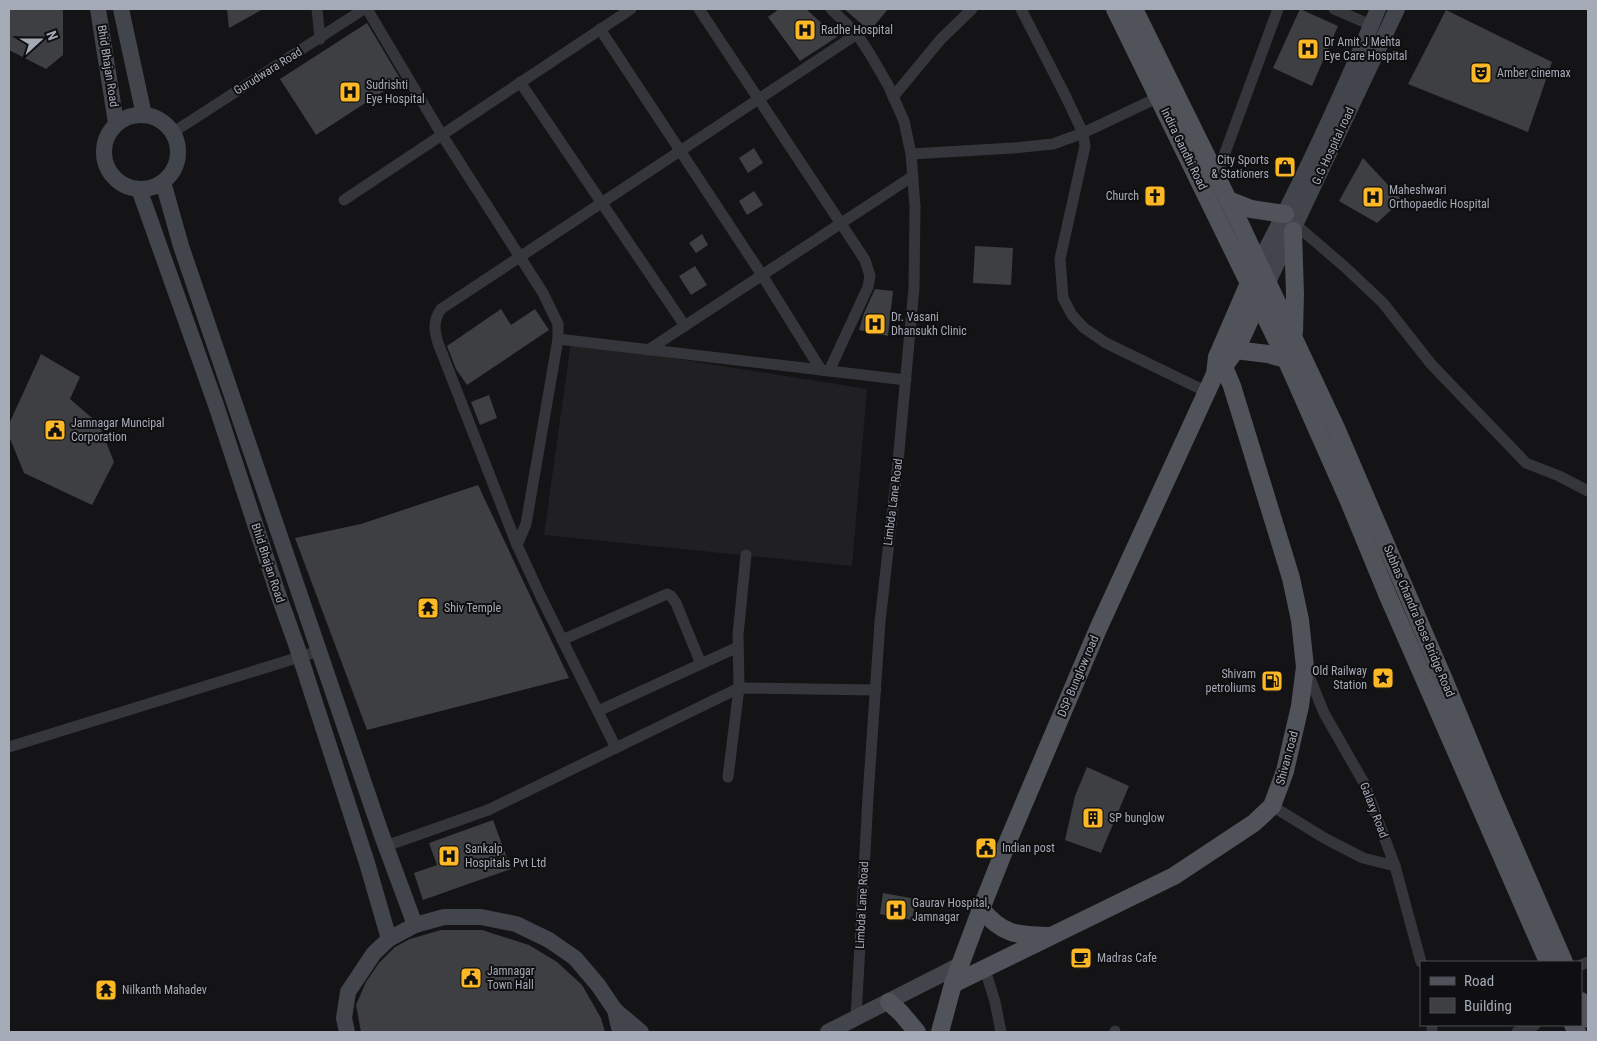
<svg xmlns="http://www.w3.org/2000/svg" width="1597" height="1041" viewBox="0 0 1597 1041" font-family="'Roboto Condensed',sans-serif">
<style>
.built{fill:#202023}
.building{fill:#3e3f43}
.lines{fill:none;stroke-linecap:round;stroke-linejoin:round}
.street{stroke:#35363b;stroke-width:11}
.secondary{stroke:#43454c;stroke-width:16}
.primary{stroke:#51535b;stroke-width:18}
.labels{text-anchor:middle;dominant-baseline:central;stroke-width:4;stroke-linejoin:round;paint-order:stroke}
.poi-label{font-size:12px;fill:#a5aab7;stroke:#0f0f11;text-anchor:start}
.street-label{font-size:12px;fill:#a5aab7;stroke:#0f0f11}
</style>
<rect width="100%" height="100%" fill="#141416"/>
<!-- built -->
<path class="built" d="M571,342L867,389L852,566L544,535Z"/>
<!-- building -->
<g class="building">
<path d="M9,9H63V55L46,69L9,50Z"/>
<path d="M227,9H263L229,28Z"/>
<path d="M779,9H806L837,37L800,61L768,17Z"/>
<path d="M844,9H888L870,31Z"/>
<path d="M1300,9L1338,26L1312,86L1273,68Z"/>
<path d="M1446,10L1552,62L1528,132L1408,84Z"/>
<path d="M367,23L401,80L316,135L280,79Z"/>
<path d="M754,148L763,163L748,173L739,158Z"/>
<path d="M1363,158L1402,200L1377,223L1339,201Z"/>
<path d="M754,191L763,205L747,215L739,201Z"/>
<path d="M702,234L708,245L696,253L689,243Z"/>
<path d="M975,246L1013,248L1011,285L973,283Z"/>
<path d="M695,266L707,285L691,295L679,276Z"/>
<path d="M875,289L893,291L888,336L859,330L864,313Z"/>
<path d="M501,309L511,325L535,309L549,330L467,385L456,369L447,346Z"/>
<path d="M41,354L80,377L70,399L99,424L114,462L92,505L24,473L9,436V424Z"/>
<path d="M489,395L497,418L480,425L471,402Z"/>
<path d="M478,485L569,678L367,730L295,538L361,524Z"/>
<path d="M1087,767L1129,786L1101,853L1065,840L1075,796Z"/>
<path d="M493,820L511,869L423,900L414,873L437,865L429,843Z"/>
<path d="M883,893L916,899L912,920L880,914Z"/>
<path d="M441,930H482L529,945L557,962L582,985L601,1018L605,1032H361L356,1005L366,982L379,963L395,947L410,939Z"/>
</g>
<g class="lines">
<!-- street -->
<g class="street">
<path d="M317,9L320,39"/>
<path d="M367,9L442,135L543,293L558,324V339L526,524L517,545"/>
<path d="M699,9L865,260L870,276L868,287L829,371"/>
<path d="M831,9L857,34L870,54L888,85L904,121L911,154L915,207L914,288L898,462L880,622L868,797L856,1018"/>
<path d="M1021,9L1065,95L1083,133L1085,146L1060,259L1063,298L1072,315L1084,328L1106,343L1207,392"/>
<path d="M1334,9L1371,25"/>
<path d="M600,29L762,275L821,370"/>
<path d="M520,82L685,326"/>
<path d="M893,97L941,39L972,9"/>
<path d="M172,133L364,9"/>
<path d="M911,154L1013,148L1053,144L1083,133L1159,97"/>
<path d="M1216,177L1278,9"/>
<path d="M344,200L631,9"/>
<path d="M1296,225L1345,267L1383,303L1431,364L1526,463L1559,476L1588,491"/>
<path d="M558,339L906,380"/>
<path d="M648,350L913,176"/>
<path d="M562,640L667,594L671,596L676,603L701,664"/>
<path d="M1307,671L1324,713L1364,783L1395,866L1421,962"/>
<path d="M598,711L738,647"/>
<path d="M9,747L319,651"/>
<path d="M616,748L541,597L517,545L438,343C434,329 433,321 441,309L857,34"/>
<path d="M728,777L739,688L738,635L746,555"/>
<path d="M1272,806L1326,839L1363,858L1395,866"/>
<path d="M386,846L488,810L739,688L876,690"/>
<path d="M1581,965L1588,962"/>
<path d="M985,969L995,1002L1001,1032"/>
<path d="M1432,1025V1032"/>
<path d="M1115,1031V1032"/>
<path d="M1517,1032L1535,1025"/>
</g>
<!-- secondary -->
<g class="secondary">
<path d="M98,9L116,123"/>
<path d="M121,9L144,115"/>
<circle cx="141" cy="152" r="37"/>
<path d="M163,182L181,246L381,833L415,925"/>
<path d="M139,189L216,405L278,594L296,644L367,863L389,939"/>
<path d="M1259,263C1303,180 1342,95 1378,9"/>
<path d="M1268,282L1397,9"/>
<path d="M615,1010L641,1032"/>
<path d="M347,1032L344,1018L348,992L374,953L389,939L415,925L444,917H481L516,924L549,940L575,958L598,985L615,1010L620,1032"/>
<path d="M828,1032L960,965"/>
</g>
<!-- primary -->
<g class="primary">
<path d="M1115,9L1286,359L1348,499L1388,596L1548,962"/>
<path d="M1134,9L1241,226L1336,428L1445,682L1493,799L1564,962"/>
<path d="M1228,200L1251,209L1285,214"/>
<path d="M1293,231L1295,294L1294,332"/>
<path d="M1235,350L1268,354L1286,359"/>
<path d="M1216,374C1238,356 1249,318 1262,293"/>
<path d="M981,909C1003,935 1016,935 1049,936"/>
<path d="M953,984L1174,876L1254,823L1272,806L1285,771L1300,706L1305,667L1300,620L1291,578L1232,386L1224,367L1217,357"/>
<path d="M1581,1001L1588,1019"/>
<path d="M889,1002L901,1013L917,1032"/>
<path d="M1573,1025L1577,1032"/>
<path d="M940,1032L953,984L981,909L1008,841L1098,629L1215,374L1217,357L1252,276"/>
</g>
</g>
<!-- icons -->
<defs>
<g id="hospital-square" transform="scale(1.125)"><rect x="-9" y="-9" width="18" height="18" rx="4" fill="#fdb825" stroke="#0f0f11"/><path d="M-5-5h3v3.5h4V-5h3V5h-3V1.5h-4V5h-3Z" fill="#111"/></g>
<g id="theatre-square" transform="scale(1.125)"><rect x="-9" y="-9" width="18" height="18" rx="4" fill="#fdb825" stroke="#0f0f11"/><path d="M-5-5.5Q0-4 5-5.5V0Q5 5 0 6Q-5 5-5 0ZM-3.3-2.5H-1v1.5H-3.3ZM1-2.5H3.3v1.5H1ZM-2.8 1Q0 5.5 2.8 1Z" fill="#111"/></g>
<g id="shop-square" transform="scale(1.125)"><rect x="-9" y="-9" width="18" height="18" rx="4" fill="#fdb825" stroke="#0f0f11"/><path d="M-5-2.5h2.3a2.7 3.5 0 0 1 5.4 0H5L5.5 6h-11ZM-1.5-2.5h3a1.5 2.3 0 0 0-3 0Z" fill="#111"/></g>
<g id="church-square" transform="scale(1.125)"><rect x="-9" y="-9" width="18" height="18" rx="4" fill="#fdb825" stroke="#0f0f11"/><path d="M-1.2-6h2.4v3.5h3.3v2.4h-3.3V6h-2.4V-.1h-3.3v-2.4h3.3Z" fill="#111"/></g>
<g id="civic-square" transform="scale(1.125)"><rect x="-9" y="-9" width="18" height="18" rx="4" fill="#fdb825" stroke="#0f0f11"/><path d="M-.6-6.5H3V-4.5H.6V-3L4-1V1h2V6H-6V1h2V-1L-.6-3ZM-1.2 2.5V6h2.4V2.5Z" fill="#111"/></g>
<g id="temple-square" transform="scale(1.125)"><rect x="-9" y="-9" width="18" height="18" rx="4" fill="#fdb825" stroke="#0f0f11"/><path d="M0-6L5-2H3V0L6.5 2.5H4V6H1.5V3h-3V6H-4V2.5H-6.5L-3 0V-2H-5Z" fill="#111"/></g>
<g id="sight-square" transform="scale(1.125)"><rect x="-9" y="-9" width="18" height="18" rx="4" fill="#fdb825" stroke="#0f0f11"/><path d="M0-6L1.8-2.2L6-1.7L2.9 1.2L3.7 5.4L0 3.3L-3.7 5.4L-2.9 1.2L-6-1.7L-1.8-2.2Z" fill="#111"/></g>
<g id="fuel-square" transform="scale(1.125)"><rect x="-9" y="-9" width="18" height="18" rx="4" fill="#fdb825" stroke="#0f0f11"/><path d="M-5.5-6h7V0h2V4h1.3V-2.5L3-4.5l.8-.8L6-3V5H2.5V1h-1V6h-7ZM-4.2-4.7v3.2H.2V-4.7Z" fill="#111"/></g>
<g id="building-square" transform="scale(1.125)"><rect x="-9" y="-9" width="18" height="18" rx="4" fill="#fdb825" stroke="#0f0f11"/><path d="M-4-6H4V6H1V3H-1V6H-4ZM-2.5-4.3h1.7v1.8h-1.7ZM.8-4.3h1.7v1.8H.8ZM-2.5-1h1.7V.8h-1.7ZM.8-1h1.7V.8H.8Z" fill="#111"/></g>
<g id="cafe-square" transform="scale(1.125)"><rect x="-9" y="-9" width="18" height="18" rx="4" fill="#fdb825" stroke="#0f0f11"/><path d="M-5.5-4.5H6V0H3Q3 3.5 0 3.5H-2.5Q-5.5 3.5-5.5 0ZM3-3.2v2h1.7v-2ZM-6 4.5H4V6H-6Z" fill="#111"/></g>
</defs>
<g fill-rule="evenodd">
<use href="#hospital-square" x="805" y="30"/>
<use href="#hospital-square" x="1308" y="49"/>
<use href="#theatre-square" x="1481" y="73"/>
<use href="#hospital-square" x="350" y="92"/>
<use href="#shop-square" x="1285" y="167"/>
<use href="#church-square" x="1155" y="196"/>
<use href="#hospital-square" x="1373" y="197"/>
<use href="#hospital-square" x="875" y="324"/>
<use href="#civic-square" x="55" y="430"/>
<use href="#temple-square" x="428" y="608"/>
<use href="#sight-square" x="1383" y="678"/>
<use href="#fuel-square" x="1272" y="681"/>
<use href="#building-square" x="1093" y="818"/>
<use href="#civic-square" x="986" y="848"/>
<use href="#hospital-square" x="449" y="856"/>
<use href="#hospital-square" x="896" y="910"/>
<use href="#cafe-square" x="1081" y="958"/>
<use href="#civic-square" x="471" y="978"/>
<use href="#temple-square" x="106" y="990"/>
</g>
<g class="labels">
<!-- poi labels -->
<g class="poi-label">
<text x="821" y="30">Radhe Hospital</text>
<text x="1324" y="42">Dr Amit J Mehta<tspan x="1324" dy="14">Eye Care Hospital</tspan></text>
<text x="1497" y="73">Amber cinemax</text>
<text x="366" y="85">Sudrishti<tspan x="366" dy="14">Eye Hospital</tspan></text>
<text x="1269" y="160" text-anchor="end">City Sports<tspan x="1269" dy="14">&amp; Stationers</tspan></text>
<text x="1389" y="190">Maheshwari<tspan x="1389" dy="14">Orthopaedic Hospital</tspan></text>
<text x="1139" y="196" text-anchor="end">Church</text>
<text x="891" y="317">Dr. Vasani<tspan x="891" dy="14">Dhansukh Clinic</tspan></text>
<text x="71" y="423">Jamnagar Muncipal<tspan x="71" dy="14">Corporation</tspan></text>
<text x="444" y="608">Shiv Temple</text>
<text x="1367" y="671" text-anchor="end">Old Railway<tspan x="1367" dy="14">Station</tspan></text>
<text x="1256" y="674" text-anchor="end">Shivam<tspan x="1256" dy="14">petroliums</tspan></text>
<text x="1109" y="818">SP bunglow</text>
<text x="1002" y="848">Indian post</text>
<text x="465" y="849">Sankalp<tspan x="465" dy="14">Hospitals Pvt Ltd</tspan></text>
<text x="912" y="903">Gaurav Hospital,<tspan x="912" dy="14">Jamnagar</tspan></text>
<text x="1097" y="958">Madras Cafe</text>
<text x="487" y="971">Jamnagar<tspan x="487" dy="14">Town Hall</tspan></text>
<text x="122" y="990">Nilkanth Mahadev</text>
</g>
<!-- street labels -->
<g class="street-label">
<text transform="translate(108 66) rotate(81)">Bhid Bhajan Road</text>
<text transform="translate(268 71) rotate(-32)">Gurudwara Road</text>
<text transform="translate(1333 146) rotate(-65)">G.G Hospital road</text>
<text transform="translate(1184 149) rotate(64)">Indira Gandhi Road</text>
<text transform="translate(893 502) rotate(-83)">Limbda Lane Road</text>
<text transform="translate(268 563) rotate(72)">Bhid Bhajan Road</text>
<text transform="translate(1419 621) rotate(67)">Subhas Chandra Bose Bridge Road</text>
<text transform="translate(1078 676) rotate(-67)">DSP Bunglow road</text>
<text transform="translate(1287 758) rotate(-75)">Shivan road</text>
<text transform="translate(1374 810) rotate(69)">Galaxy Road</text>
<text transform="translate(862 905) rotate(-87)">Limbda Lane Road</text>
</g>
</g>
<!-- border -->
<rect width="1597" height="1041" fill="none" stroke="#a5aab7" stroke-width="20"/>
<!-- legend -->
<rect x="1420" y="961" width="162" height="65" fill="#0f0f11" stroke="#4b4d53"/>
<rect x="1430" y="977" width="25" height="8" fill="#51535b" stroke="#4b4d53"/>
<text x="1464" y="986" font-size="15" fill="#a5aab7">Road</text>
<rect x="1430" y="998" width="25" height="15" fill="#3e3f43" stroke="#4b4d53"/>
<text x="1464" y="1011" font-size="15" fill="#a5aab7">Building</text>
<!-- north arrow -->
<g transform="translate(40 40) rotate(69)" stroke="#0f0f11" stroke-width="4" paint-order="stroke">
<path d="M0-4L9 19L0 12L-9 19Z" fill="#a5aab7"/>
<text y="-8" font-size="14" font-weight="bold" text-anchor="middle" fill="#a5aab7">N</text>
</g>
</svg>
